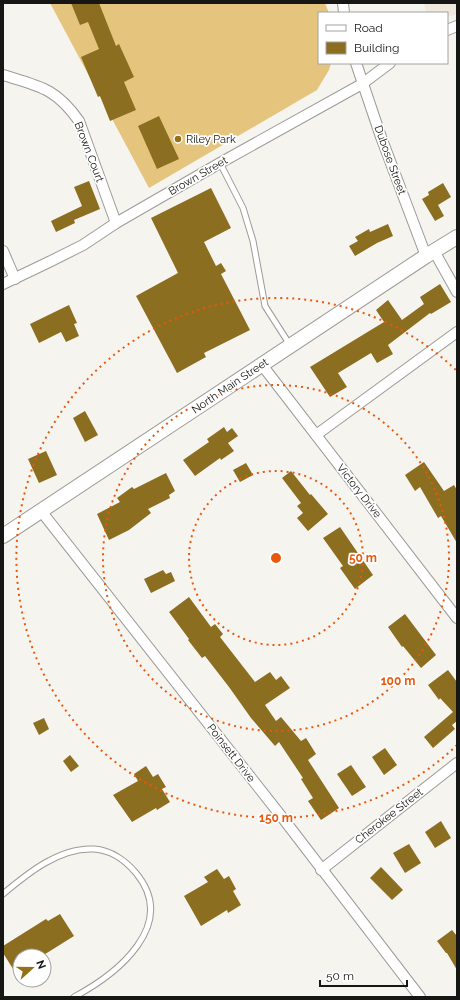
<svg xmlns="http://www.w3.org/2000/svg" width="460" height="1000" viewBox="0 0 460 1000" font-family="Raleway,sans-serif">
<style>
.built{fill:#efe9de}
.pitch{fill:#e5c57d}
.building{fill:#8c6e20}
.lines{fill:none;stroke-linecap:round;stroke-linejoin:round}
.service-casing{stroke:#9d9b97;stroke-width:7}
.minor-casing{stroke:#9d9b97;stroke-width:12}
.secondary-casing{stroke:#9d9b97;stroke-width:16}
.service{stroke:#fff;stroke-width:5}
.minor{stroke:#fff;stroke-width:10}
.secondary{stroke:#fff;stroke-width:14}
.ring{fill:none;stroke:#e8590c;stroke-width:2;stroke-dasharray:2 4}
.poi-dot{fill:#927118;stroke:#fff;stroke-width:1.5}
.labels{text-anchor:middle;dominant-baseline:central;stroke-width:3.5;stroke-linejoin:round;paint-order:stroke}
.poi-label{font-size:11px;fill:#161614;stroke:#fff;text-anchor:start}
.street-label{font-size:11px;fill:#161614;stroke:#fff}
.centre{fill:#e8590c;stroke:#fff;stroke-width:2}
.ring-label{font-size:12px;text-anchor:middle;font-weight:bold;fill:#e8590c;stroke:#fff;stroke-width:3.5;stroke-linejoin:round;paint-order:stroke}
</style>
<rect width="100%" height="100%" fill="#f6f4ef"/>
<!-- built -->
<path class="built" d="M424,3H457V14L447,17V13H426Z"/>
<!-- pitch -->
<path class="pitch" d="M50,3H325L329,13H319V63H331L329,70L317,90L149,188Z"/>
<!-- building -->
<g class="building">
<path d="M71,3H99L116,46L119,44L134,77L124,82L136,110L110,121L100,96L98,97L81,57L99,49L88,22L80,25Z"/>
<path d="M159,116L179,159L157,169L138,126Z"/>
<path d="M89,181L100,209L74,220L75,223L56,232L51,221L82,206L74,187Z"/>
<path d="M443,183L451,197L438,205L444,216L435,221L422,199L429,195L428,192Z"/>
<path d="M211,188L231,228L204,242L216,266L221,263L226,271L221,274L250,330L204,353L206,357L177,373L136,296L178,273L151,218Z"/>
<path d="M388,224L393,236L377,243L355,256L349,246L358,241L355,237L369,229L370,232Z"/>
<path d="M440,284L451,302L431,314L430,313L388,345L393,354L377,363L371,353L338,373L347,387L330,397L310,367L384,322L376,310L388,300L402,320L424,304L420,297Z"/>
<path d="M69,305L77,323L74,324L79,336L66,342L61,332L39,343L30,324Z"/>
<path d="M85,411L98,435L85,442L73,418Z"/>
<path d="M224,427L227,432L232,428L238,436L228,443L234,451L221,460L220,458L195,476L183,460L209,442L207,439Z"/>
<path d="M46,451L57,475L39,483L28,459Z"/>
<path d="M424,462L444,491L454,485L457,490V543L441,516L438,518L420,487L415,491L405,475Z"/>
<path d="M246,463L253,475L240,482L233,470Z"/>
<path d="M291,471L310,495L311,494L328,514L308,531L297,518L303,513L297,506L301,503L282,478Z"/>
<path d="M166,473L175,491L169,495L170,498L148,509L151,513L129,530L109,540L97,514L120,502L117,498L132,487L134,489Z"/>
<path d="M340,527L373,575L355,589L340,568L343,566L323,538Z"/>
<path d="M163,570L166,574L171,572L175,581L151,593L144,579Z"/>
<path d="M189,597L211,627L215,624L223,634L220,637L255,682L270,672L276,680L281,676L290,688L265,705L276,721L281,717L301,741L306,738L316,754L308,760L339,808L321,820L308,801L313,798L301,779L303,778L279,742L275,746L251,718L229,687L205,656L202,658L188,640L189,639L169,612Z"/>
<path d="M405,614L436,655L421,668L403,646L402,647L388,627Z"/>
<path d="M448,670L457,682V721L452,725L455,729L433,748L424,737L453,712L440,698L439,700L428,685Z"/>
<path d="M44,718L49,729L39,735L33,723Z"/>
<path d="M385,748L397,765L384,775L372,757Z"/>
<path d="M70,755L79,766L71,772L63,761Z"/>
<path d="M351,765L366,787L352,796L337,774Z"/>
<path d="M146,766L153,777L158,774L166,787L162,789L170,802L157,810L156,808L132,822L113,795L138,781L134,774Z"/>
<path d="M441,821L451,838L435,848L425,832Z"/>
<path d="M409,844L421,863L405,873L393,853Z"/>
<path d="M381,867L403,890L392,900L370,878Z"/>
<path d="M217,869L224,879L229,876L236,889L233,891L241,905L228,913L227,910L201,926L184,896L208,882L204,877Z"/>
<path d="M60,914L74,936L42,956H20V980L3,953V946L46,919L48,921Z"/>
<path d="M452,930L457,936V970L447,953H446L437,941Z"/>
</g>
<g class="lines">
<!-- service casing -->
<g class="service-casing">
<g id="service">
<path d="M220,163L243,208L253,241L265,306L290,345"/>
<path d="M3,894C28,873 60,847 94,849C111,850 126,861 136,873C179,925 117,974 74,997"/>
</g>
</g>
<!-- minor casing -->
<g class="minor-casing">
<g id="minor">
<path d="M343,3L344,13"/>
<path d="M447,30L457,26"/>
<path d="M356,63L381,137L426,256"/>
<path d="M3,75C39,86 56,88 79,121L116,223"/>
<path d="M3,251L15,279"/>
<path d="M434,251L457,292"/>
<path d="M3,284L49,262L83,245L116,223L220,163L362,84L390,63"/>
<path d="M262,365L457,618"/>
<path d="M316,435L457,332"/>
<path d="M41,511L285,821L420,997"/>
<path d="M321,870L457,763"/>
</g>
</g>
<!-- secondary casing -->
<g class="secondary-casing">
<path id="secondary" d="M3,536L426,256L457,237"/>
</g>
<!-- service -->
<use href="#service" class="service"/>
<!-- minor -->
<use href="#minor" class="minor"/>
<!-- secondary -->
<use href="#secondary" class="secondary"/>
</g>
<!-- distance rings -->
<g class="ring">
<circle cx="276" cy="558" r="87"/>
<circle cx="276" cy="558" r="173"/>
<path d="M457 745A260 260 0 1 1 457 371"/>
</g>
<!-- markers -->
<circle class="poi-dot" cx="178" cy="139" r="4"/>
<g class="labels">
<!-- poi labels -->
<g class="poi-label">
<text x="186" y="139">Riley Park</text>
</g>
<!-- street labels -->
<g class="street-label">
<text transform="translate(89 152) rotate(69)">Brown Court</text>
<text transform="translate(390 160) rotate(70)">Dubose Street</text>
<text transform="translate(198 176) rotate(-30)">Brown Street</text>
<text transform="translate(230 386) rotate(-34)">North Main Street</text>
<text transform="translate(359 491) rotate(52)">Victory Drive</text>
<text transform="translate(231 753) rotate(52)">Poinsett Drive</text>
<text transform="translate(389 816) rotate(-38)">Cherokee Street</text>
</g>
</g>
<circle cx="276" cy="558" r="6" class="centre"/>
<g class="ring-label">
<text x="363" y="562">50 m</text>
<text x="398" y="685">100 m</text>
<text x="276" y="822">150 m</text>
</g>
<!-- border -->
<rect width="460" height="1000" fill="none" stroke="#161614" stroke-width="8"/>
<!-- legend -->
<rect x="318" y="12" width="130" height="52" fill="#ffffff" stroke="#a2a2a1"/>
<rect x="326" y="25" width="20" height="6" fill="#ffffff" stroke="#a2a2a1"/>
<text x="354" y="32" font-size="12" fill="#161614">Road</text>
<rect x="326" y="42" width="20" height="12" fill="#8c6e20" stroke="#a2a2a1"/>
<text x="354" y="52" font-size="12" fill="#161614">Building</text>
<!-- north arrow -->
<g transform="translate(32 968) rotate(69)"><circle r="19" fill="#ffffff" stroke="#a2a2a1"/>
<path d="M0-3L7 15L0 10L-7 15Z" fill="#927118"/>
<text y="-6" font-size="11" font-weight="bold" text-anchor="middle" fill="#161614">N</text>
</g>
<!-- scale -->
<path d="M320 980v6h87v-6" fill="none" stroke="#161614" stroke-width="2"/>
<text x="326" y="980" font-size="12" fill="#161614" stroke="#ffffff" stroke-width="3" paint-order="stroke">50 m</text>
</svg>
